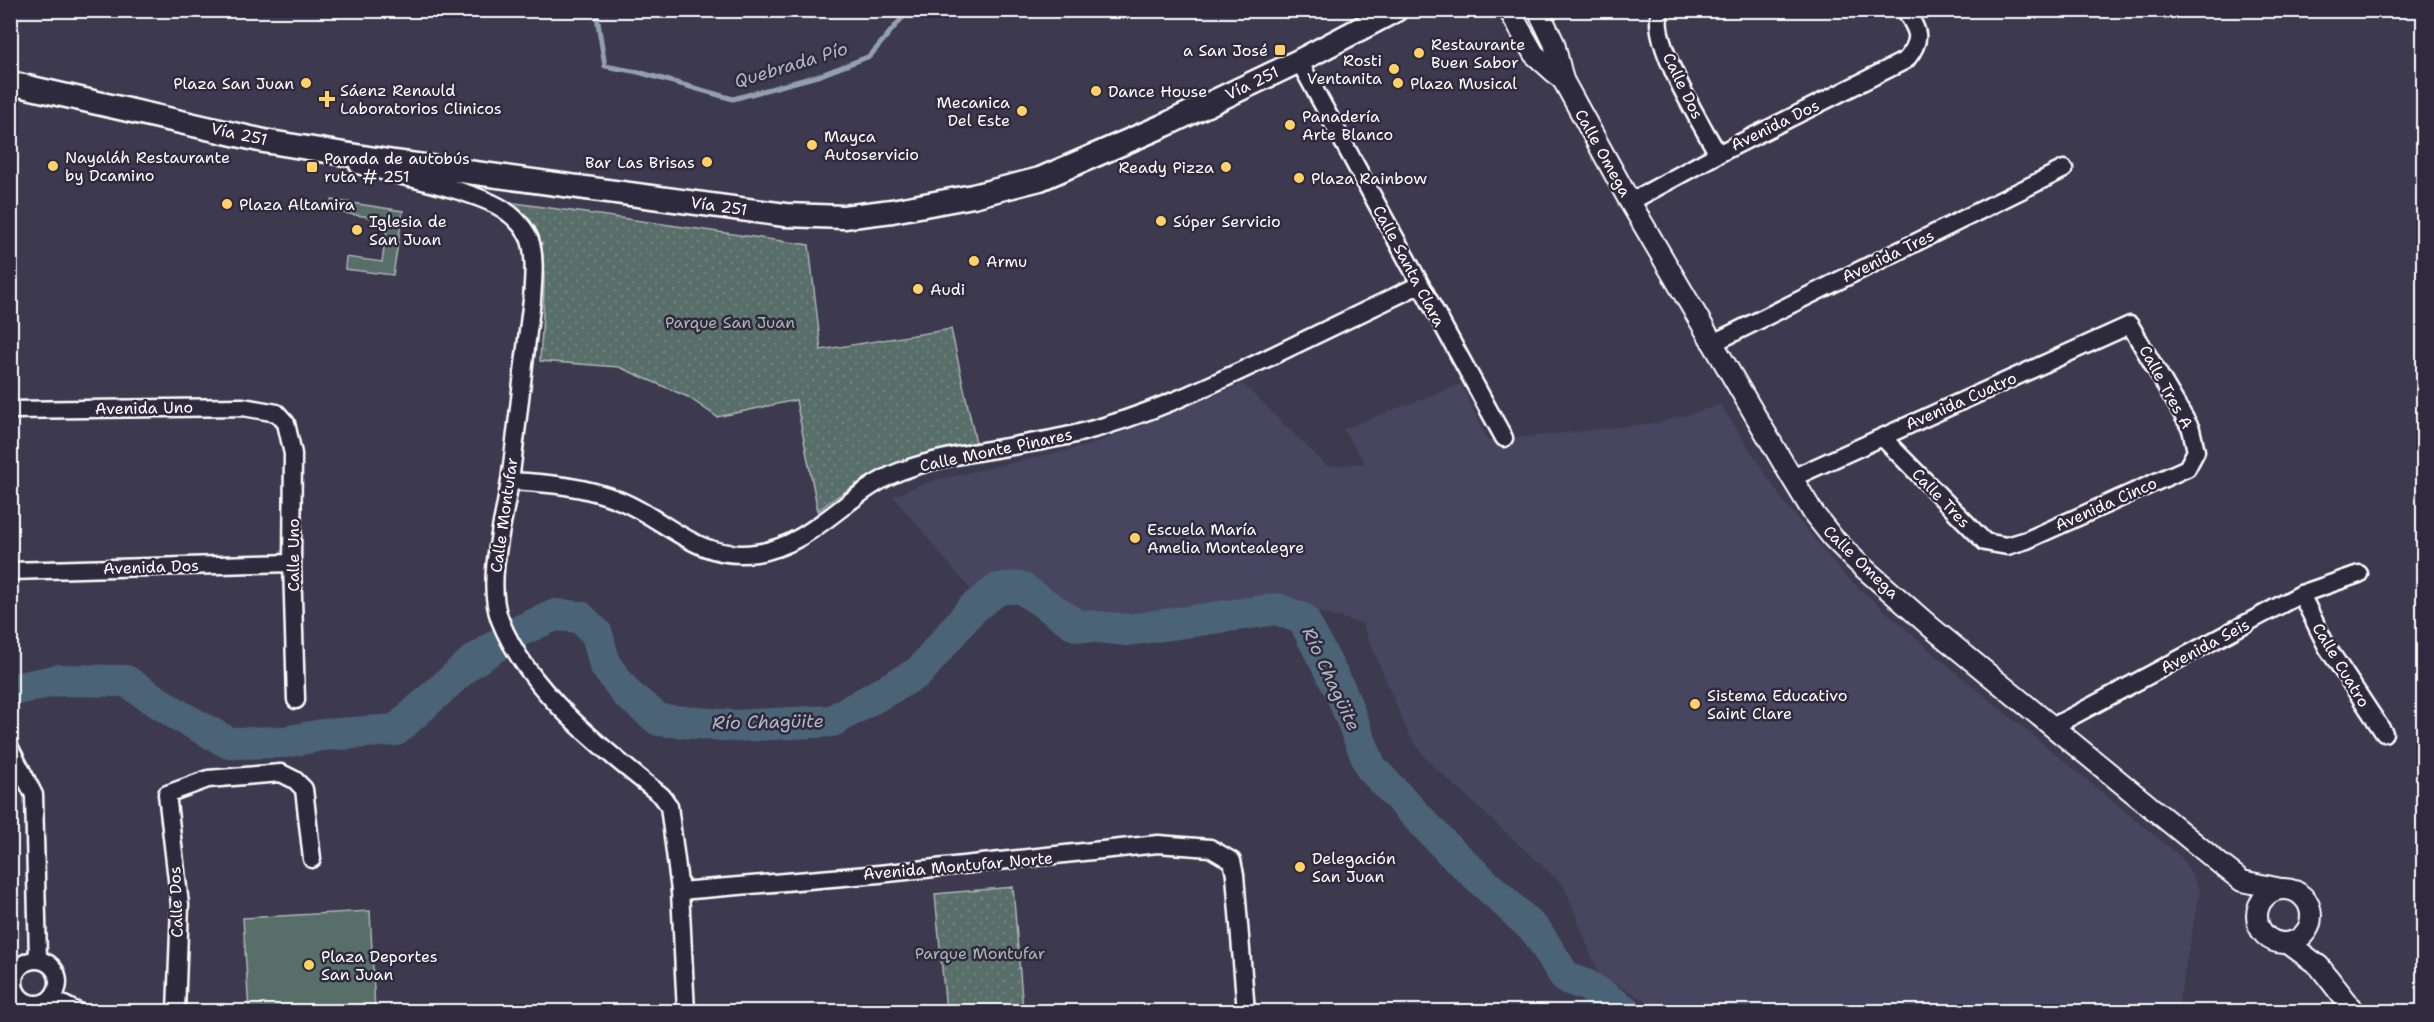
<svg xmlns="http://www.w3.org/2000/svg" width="2434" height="1022" viewBox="0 0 2434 1022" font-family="'Shantell Sans',sans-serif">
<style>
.built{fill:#47455e}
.grass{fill:url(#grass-dots);stroke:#acb6b4;stroke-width:1.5}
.garden{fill:#586e68;stroke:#acb6b4;stroke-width:1.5}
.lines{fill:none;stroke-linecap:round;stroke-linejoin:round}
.stream{stroke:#93a1ad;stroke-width:5}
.river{stroke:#4b6376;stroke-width:32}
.minor-casing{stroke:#fff;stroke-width:21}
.tertiary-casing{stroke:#fff;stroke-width:24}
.secondary-casing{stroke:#fff;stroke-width:27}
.minor{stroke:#2f2a3d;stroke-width:16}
.tertiary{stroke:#2f2a3d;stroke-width:20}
.secondary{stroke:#2f2a3d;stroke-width:22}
.poi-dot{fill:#ffd166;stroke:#2f2a3d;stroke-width:2}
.labels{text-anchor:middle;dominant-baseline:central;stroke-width:5;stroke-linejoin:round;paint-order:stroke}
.poi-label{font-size:16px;fill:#fff;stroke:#2f2a3d;text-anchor:start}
.street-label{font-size:16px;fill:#fff;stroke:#2f2a3d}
.park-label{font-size:16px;fill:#acb6b4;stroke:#2f2a3d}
.water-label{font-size:18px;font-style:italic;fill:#aeb9c1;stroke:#2f2a3d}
</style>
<defs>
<pattern id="grass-dots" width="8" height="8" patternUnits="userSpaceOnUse" patternTransform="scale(1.5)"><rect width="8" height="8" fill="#586e68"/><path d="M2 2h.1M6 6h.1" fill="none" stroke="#71847f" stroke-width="1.8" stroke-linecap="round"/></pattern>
</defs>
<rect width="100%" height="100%" fill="#3d3a50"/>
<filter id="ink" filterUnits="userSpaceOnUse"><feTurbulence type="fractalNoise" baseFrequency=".0167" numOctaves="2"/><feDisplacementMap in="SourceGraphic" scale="12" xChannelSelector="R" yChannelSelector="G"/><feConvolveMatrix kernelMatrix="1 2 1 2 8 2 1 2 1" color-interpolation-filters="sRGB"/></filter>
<g filter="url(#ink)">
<!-- built -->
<path class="built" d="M1243,384L1327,466L1365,463L1343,429L1461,384L1488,441L1657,423L1721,405L1783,501L1845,576L1959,675L2182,858L2200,890L2177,1011H1665L1599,975L1564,886L1426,759L1408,733L1362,623L1258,598L1143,617L1080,614L1021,580L995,582L974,594L893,496L928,482L1090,445Z"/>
<!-- grass -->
<g class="grass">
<path d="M508,202L809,245L821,350L951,329L977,448C914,459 869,469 818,511L796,400L717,417L688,397L619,367L540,361C541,328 552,250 533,224C527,215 516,209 508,202Z"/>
<path d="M1013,887L1023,1011H946L935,894Z"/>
</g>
<!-- garden -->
<g class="garden">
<path d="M332,200L403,211L393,275L345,269L346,257L382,262L388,220L330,211Z"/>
<path d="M370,911L375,1011H249L243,918Z"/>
</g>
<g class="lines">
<!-- stream -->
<g class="stream">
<path d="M596,10L605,66L638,72L733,99L821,75L870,56L902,18L917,10"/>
<path d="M982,10L997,15L1022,10"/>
</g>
<!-- river -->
<path class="river" d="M10,690L59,680L126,681L178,715L229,743L284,742L323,735L396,730L469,664L517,632L555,615L580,617L597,634L605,665L627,694L659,720L735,726L832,721L919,672L972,609L998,589L1020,587L1076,625L1128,630L1277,609L1303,619L1340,690L1371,768L1449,850L1537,932L1566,978L1588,986L1627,1012"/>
<!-- minor casing -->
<g class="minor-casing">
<g id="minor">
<path d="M1661,10C1647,38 1703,127 1718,154"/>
<path d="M1299,61L1504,438"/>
<path d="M358,165C394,175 481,191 507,212C516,218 526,230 530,240C536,259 533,281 532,300C524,360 518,421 510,481C504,522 485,581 500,620C528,691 604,750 662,796L669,806L680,891L686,1012"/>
<path d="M1630,202L1718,154L1906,60C1923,39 1919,32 1905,10"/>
<path d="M1713,343L2064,169"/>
<path d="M10,410L243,407L277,413L286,423L293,454L292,563L296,700"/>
<path d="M1792,478L2130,325L2191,429L2196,451L2187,468L2027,540L2007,546L1985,542L1882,437"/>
<path d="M510,481C547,483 585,486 621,501C669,521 697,561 756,553C814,545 848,491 901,471C958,450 1021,448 1079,433C1147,416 1209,386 1272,356C1321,332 1370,309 1419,285"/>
<path d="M10,571L292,563"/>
<path d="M2301,594L2327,647L2384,733"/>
<path d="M2054,726L2301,594L2359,574"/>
<path d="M10,748L34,795L38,959"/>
<path d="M680,891L879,874L1158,844L1210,848L1232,861L1235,875L1246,1012"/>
<circle cx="36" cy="982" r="22"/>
<path d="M52,999L78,1012"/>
<path d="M176,1012L180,905L167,794L208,779L281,773L295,780L304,789L312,859"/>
</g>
</g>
<!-- tertiary casing -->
<g class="tertiary-casing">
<g id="tertiary">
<path d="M1509,10L1534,54L1563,80"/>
<path d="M1538,10L1554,43L1563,80L1630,202L1792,478L1814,514L1833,538L1858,563L1932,628L2219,863L2242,881L2281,889"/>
<circle cx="2284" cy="916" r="27"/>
<path d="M2288,943L2319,966L2355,1012"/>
</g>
</g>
<!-- secondary casing -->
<g class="secondary-casing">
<path id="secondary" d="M10,83L264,141L394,162L785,215L844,217L892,211L973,196L1040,179L1165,125L1299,61L1396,10"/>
</g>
<!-- minor -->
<use href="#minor" class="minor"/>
<!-- tertiary -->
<use href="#tertiary" class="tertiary"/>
<!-- secondary -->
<use href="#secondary" class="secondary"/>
</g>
</g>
<!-- markers -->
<g class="poi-dot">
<rect x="1274" y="44" width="12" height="12" rx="3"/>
<circle cx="1419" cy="53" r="6"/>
<circle cx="1394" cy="69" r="6"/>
<circle cx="306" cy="83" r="6"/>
<circle cx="1398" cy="83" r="6"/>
<circle cx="1096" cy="91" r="6"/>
<path d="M324 90h6v6h6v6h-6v6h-6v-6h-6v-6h6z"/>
<circle cx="1022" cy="111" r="6"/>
<circle cx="1290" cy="125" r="6"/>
<circle cx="812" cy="145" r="6"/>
<circle cx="707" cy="162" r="6"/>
<circle cx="53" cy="166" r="6"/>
<rect x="306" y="161" width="12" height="12" rx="3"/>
<circle cx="1226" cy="167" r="6"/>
<circle cx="1299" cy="178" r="6"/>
<circle cx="227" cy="204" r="6"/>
<circle cx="1161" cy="221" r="6"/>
<circle cx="357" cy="230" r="6"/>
<circle cx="974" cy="261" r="6"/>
<circle cx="918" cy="289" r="6"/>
<circle cx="1135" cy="538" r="6"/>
<circle cx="1695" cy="704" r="6"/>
<circle cx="1300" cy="867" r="6"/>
<circle cx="309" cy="965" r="6"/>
</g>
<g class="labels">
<!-- poi labels -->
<g class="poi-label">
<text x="1431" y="44">Restaurante<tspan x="1431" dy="18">Buen Sabor</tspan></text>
<text x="1268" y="50" text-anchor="end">a San José</text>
<text x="1382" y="60" text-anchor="end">Rosti<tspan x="1382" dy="18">Ventanita</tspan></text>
<text x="294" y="83" text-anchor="end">Plaza San Juan</text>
<text x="1410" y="83">Plaza Musical</text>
<text x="340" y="90">Sáenz Renauld<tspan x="340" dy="18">Laboratorios Clinicos</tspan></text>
<text x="1108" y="91">Dance House</text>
<text x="1010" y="102" text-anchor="end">Mecanica<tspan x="1010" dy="18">Del Este</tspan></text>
<text x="1302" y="116">Panadería<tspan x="1302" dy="18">Arte Blanco</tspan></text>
<text x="824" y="136">Mayca<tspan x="824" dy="18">Autoservicio</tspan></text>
<text x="65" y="157">Nayaláh Restaurante<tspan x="65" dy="18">by Dcamino</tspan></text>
<text x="324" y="158">Parada de autobús<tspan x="324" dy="18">ruta # 251</tspan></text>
<text x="695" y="162" text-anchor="end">Bar Las Brisas</text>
<text x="1214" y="167" text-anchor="end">Ready Pizza</text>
<text x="1311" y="178">Plaza Rainbow</text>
<text x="239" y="204">Plaza Altamira</text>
<text x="369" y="221">Iglesia de<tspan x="369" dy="18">San Juan</tspan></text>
<text x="1173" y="221">Súper Servicio</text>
<text x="986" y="261">Armu</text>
<text x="930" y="289">Audi</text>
<text x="1147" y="529">Escuela María<tspan x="1147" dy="18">Amelia Montealegre</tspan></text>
<text x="1707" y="695">Sistema Educativo<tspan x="1707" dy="18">Saint Clare</tspan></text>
<text x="1312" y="858">Delegación<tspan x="1312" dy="18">San Juan</tspan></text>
<text x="321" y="956">Plaza Deportes<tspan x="321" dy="18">San Juan</tspan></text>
</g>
<!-- street labels -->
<g class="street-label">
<text transform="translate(1252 83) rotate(-26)">Vía 251</text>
<text transform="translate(1683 86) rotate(64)">Calle Dos</text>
<text transform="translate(1775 125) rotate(-26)">Avenida Dos</text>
<text transform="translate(239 134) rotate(12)">Vía 251</text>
<text transform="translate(1603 153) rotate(61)">Calle Omega</text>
<text transform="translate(719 206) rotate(8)">Vía 251</text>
<text transform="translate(1888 256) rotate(-26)">Avenida Tres</text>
<text transform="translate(1409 266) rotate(62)">Calle Santa Clara</text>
<text transform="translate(2166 387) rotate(61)">Calle Tres A</text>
<text transform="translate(1961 401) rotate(-24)">Avenida Cuatro</text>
<text transform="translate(144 408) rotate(-1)">Avenida Uno</text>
<text transform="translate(996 450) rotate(-12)">Calle Monte Pinares</text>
<text transform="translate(1941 498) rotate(46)">Calle Tres</text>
<text transform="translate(2106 504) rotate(-24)">Avenida Cinco</text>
<text transform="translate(504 515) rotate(-82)">Calle Montufar</text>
<text transform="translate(293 555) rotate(-90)">Calle Uno</text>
<text transform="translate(1861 562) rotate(44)">Calle Omega</text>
<text transform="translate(151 567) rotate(-2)">Avenida Dos</text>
<text transform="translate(2205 646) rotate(-28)">Avenida Seis</text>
<text transform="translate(2341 665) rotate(59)">Calle Cuatro</text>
<text transform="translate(958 866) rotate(-5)">Avenida Montufar Norte</text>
<text transform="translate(176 902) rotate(-92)">Calle Dos</text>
</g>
<!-- park labels -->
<g class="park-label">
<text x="730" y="322">Parque San Juan</text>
<text x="980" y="953">Parque Montufar</text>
</g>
<!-- water labels -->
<g class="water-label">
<text transform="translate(791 65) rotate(-17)">Quebrada Pío</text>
<text transform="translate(1331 679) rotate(65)">Río Chagüite</text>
<text transform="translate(768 722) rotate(-1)">Río Chagüite</text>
</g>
</g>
<!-- margin -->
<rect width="2434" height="1022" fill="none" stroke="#2f2a3d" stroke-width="36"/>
<rect x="18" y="18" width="2398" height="986" fill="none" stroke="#fff" stroke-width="2" filter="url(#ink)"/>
</svg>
